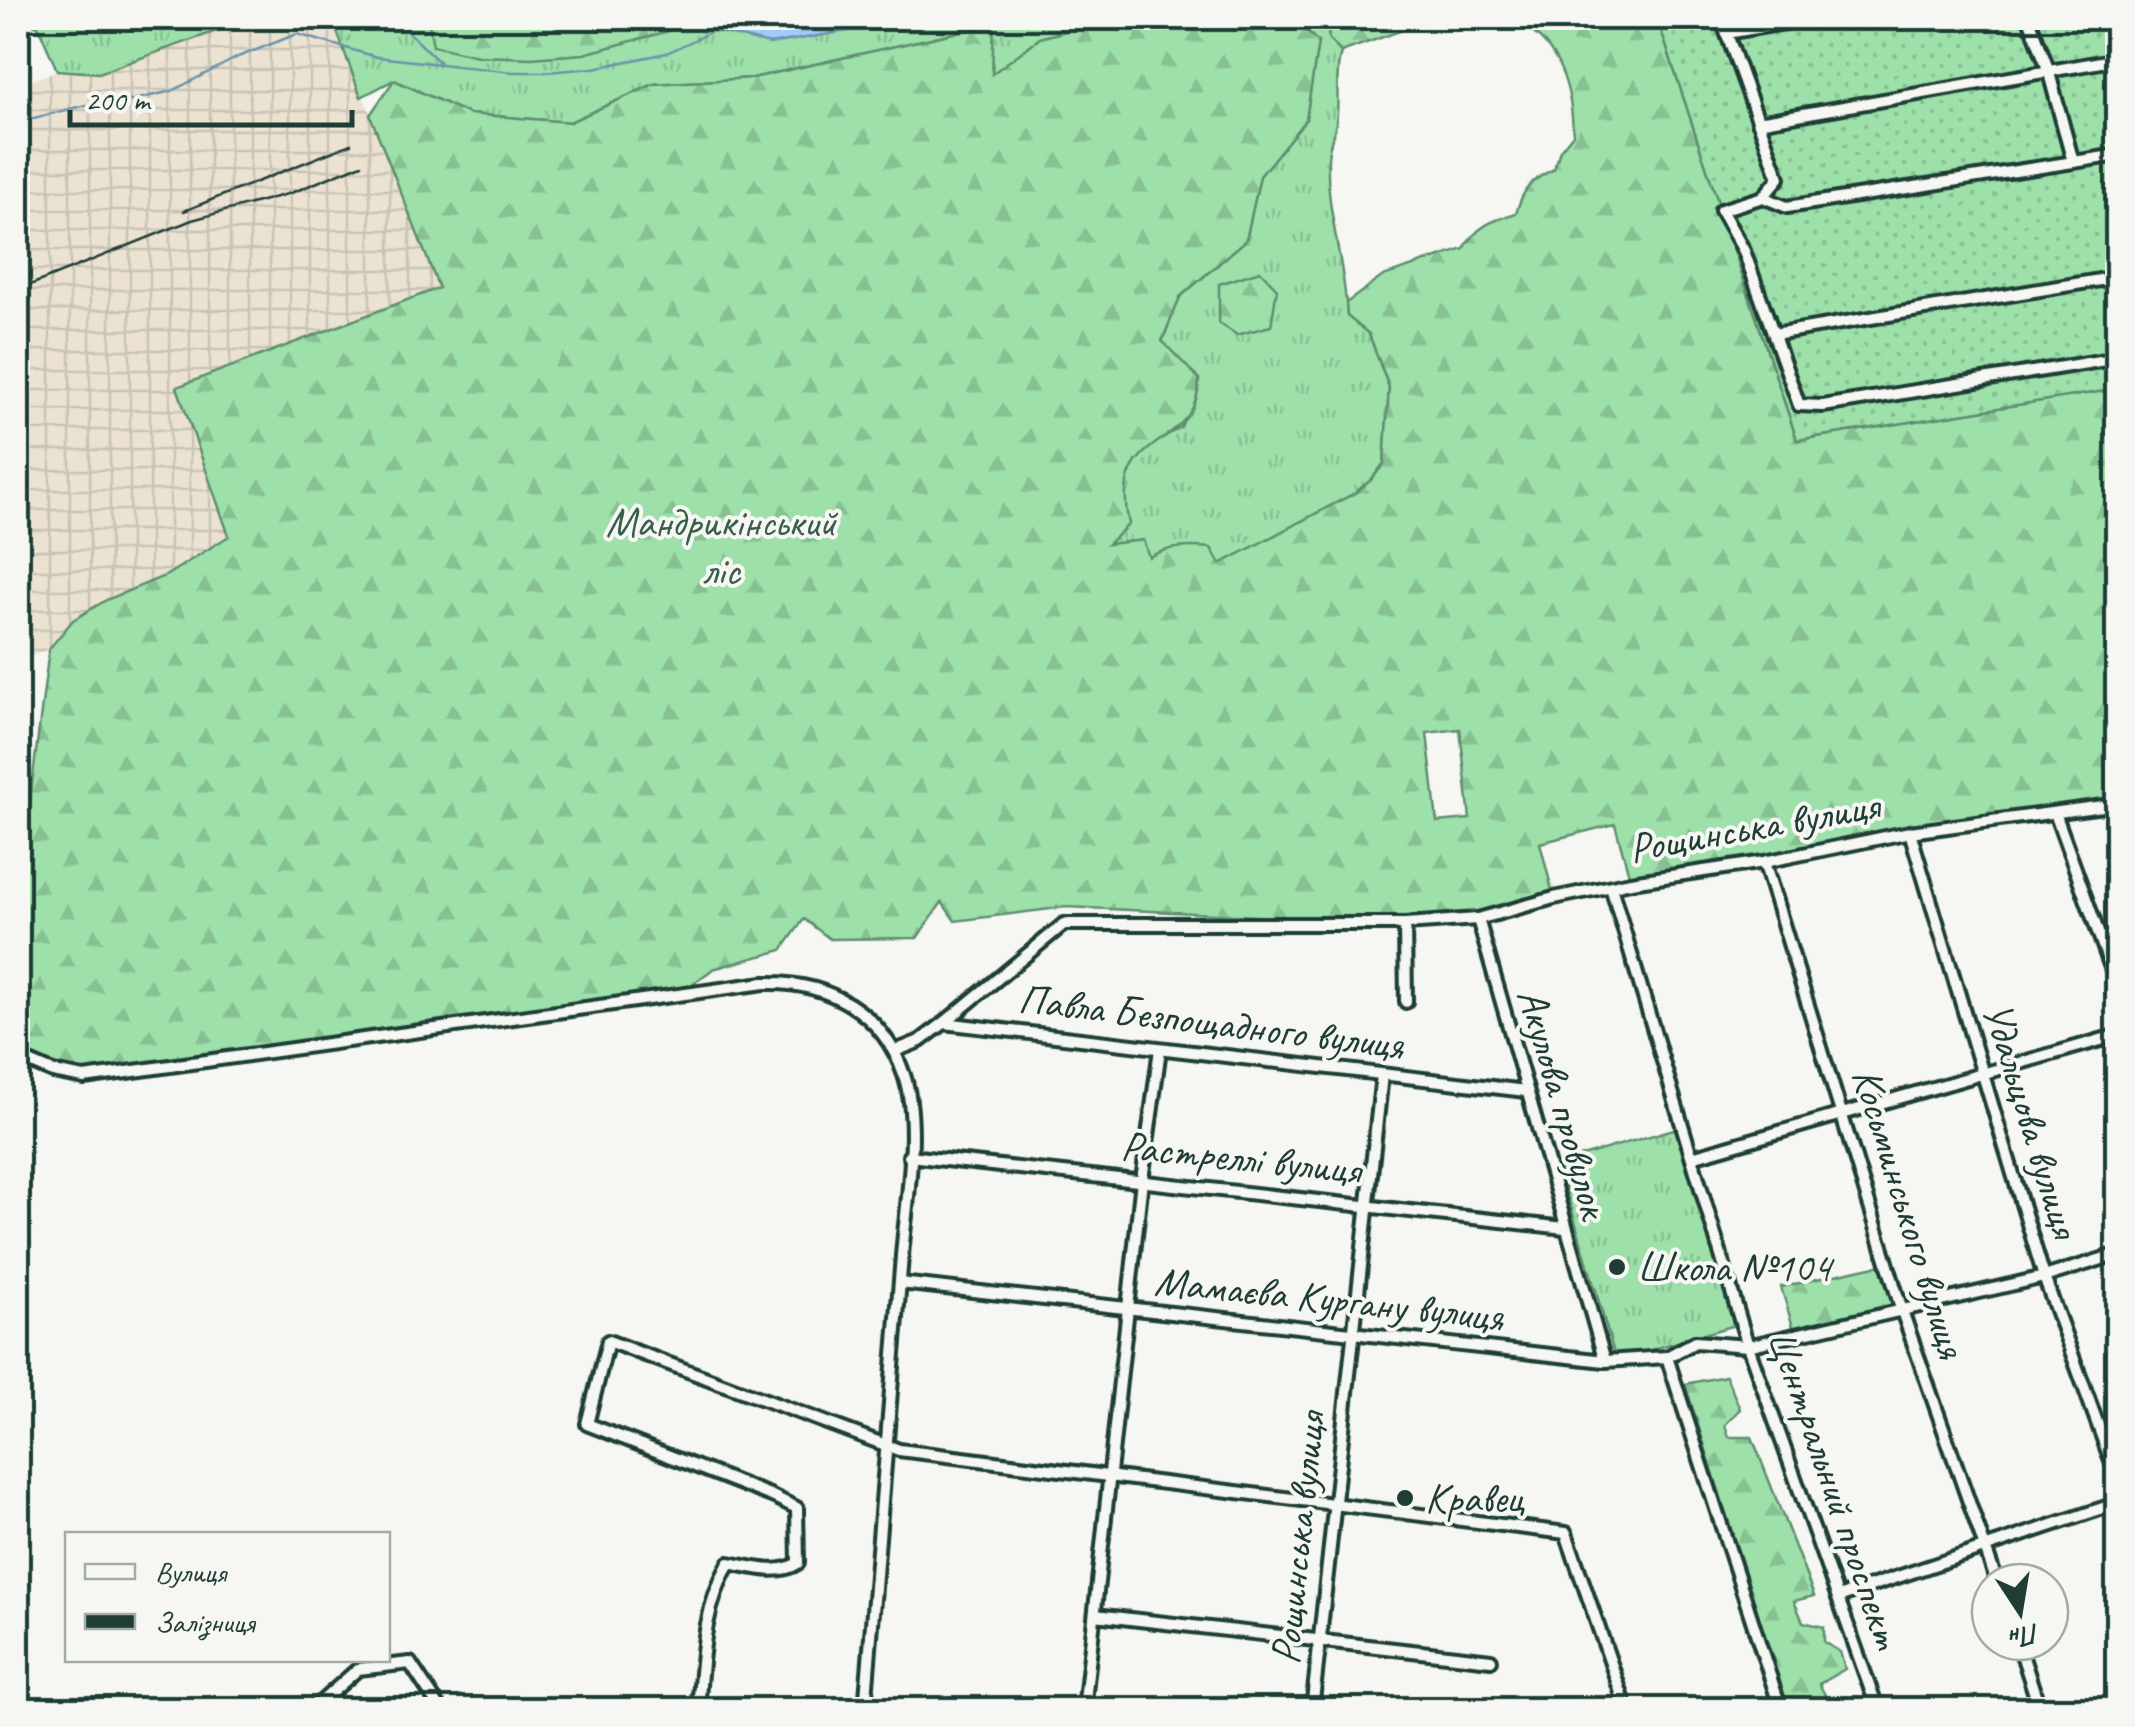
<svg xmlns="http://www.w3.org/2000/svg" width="2135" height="1727" viewBox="0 0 2135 1727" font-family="Caveat,sans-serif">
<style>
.industrial{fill:url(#industrial-grid)}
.grass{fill:url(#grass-tufts);stroke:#5e8e6f;stroke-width:2.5}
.forest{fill:url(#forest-firs);stroke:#5e8e6f;stroke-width:2.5;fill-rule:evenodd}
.garden{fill:url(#garden-dots);stroke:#5e8e6f;stroke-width:2.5}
.water{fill:url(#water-rules);stroke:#6c93ab;stroke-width:2.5}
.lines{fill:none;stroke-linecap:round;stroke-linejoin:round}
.shore{stroke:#527683;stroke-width:2.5}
.stream{stroke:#6c93ab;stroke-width:2.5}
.minor-casing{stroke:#1f3d34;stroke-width:18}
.minor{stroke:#f6f6f2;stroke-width:10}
.rail{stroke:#1f3d34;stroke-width:2.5}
.poi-dot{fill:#1f3d34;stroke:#f6f6f2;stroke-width:4}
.labels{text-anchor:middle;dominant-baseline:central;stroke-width:8;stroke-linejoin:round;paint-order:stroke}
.park-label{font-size:42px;fill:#385e4c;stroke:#f6f6f2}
.street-label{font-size:42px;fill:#1f3d34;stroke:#f6f6f2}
.poi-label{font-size:42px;fill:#1f3d34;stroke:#f6f6f2;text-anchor:start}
</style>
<defs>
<pattern id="industrial-grid" width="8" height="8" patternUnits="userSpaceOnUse" patternTransform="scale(2.5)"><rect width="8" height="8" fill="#ebe2d2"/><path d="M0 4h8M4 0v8" fill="none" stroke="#c9c3b5"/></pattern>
<pattern id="grass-tufts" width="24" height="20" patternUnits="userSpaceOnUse" patternTransform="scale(2.5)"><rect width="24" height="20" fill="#9de0aa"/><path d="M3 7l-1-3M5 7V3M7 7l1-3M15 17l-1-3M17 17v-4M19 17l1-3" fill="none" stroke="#87c193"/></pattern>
<pattern id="forest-firs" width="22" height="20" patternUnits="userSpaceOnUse" patternTransform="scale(2.5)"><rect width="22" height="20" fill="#9de0aa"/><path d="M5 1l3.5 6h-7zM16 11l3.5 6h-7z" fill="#87c193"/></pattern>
<pattern id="garden-dots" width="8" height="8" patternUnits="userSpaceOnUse" patternTransform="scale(2.5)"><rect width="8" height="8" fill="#9de0aa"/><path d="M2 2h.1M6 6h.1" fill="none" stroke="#87c193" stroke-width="1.8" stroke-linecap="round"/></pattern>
<pattern id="water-rules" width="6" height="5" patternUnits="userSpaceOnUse" patternTransform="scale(2.5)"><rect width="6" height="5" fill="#9fccfa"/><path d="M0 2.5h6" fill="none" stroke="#88b0d7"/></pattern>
</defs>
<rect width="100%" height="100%" fill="#f6f6f2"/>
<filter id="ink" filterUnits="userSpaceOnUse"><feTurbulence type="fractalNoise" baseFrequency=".01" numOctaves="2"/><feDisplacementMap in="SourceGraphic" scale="20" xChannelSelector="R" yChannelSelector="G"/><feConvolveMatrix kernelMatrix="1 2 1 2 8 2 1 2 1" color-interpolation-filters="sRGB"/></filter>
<g filter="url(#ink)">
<!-- industrial -->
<path class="industrial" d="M253,18H332L440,288L178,387L230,536L167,575L106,601L73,620L49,649L18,661V87L57,70L99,73Z"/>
<!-- grass -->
<g class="grass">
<path d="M18,18H253L99,73L57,70L38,26Z"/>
<path d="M332,18H1114L1040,38L992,75L993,24L753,78L654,84L570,122L469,114L394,80L361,97Z"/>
<path d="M1293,18H1327L1329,40L1341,52C1334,76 1340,98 1336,122C1334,135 1328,147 1328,160C1326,213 1345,263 1347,316L1369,334L1389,388L1384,463L1371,480L1355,493L1219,565L1149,558L1106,545L1129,524L1123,497L1130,466L1147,447L1181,427L1198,379L1162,342L1180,297L1246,240L1260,176L1306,119L1318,42Z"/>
<path d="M1677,1128L1735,1325L1616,1360L1558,1163Z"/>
</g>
<!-- forest -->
<g class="forest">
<path d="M428,18H743L728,34L687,26L584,54L531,58L478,56L433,46Z"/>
<path d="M1114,18H1293L1318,42L1306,119L1260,176L1246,240L1180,297L1162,341L1199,379C1199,453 1107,428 1129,524L1108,544L1143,540L1149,557C1169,546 1189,546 1211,548L1220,564L1355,493L1371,480L1384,464L1389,387L1369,334L1347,316L1346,303L1383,276L1464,249C1477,226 1492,220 1516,214C1523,188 1531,180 1554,169L1560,150L1573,134C1572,83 1555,29 1500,18H1657L1797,440L2117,389V804L1631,882L1615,824L1540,843L1554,898L1506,912L1405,923L1066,907L955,921L942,902L917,938L830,939L804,919L782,950L713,969L678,995L84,1078L18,1057V895L49,649L73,620L106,600L167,575L229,536L177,387L439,288L370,115L394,80L469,114L570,122L654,84L753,78L994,24L992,74L1040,38ZM1460,729L1470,819L1437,822L1427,733Z"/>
<path d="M1327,18H1452L1441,25L1408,28L1341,52L1329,40Z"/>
<path d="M1260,271L1277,289L1271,326L1237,335L1219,323V284Z"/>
<path d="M1880,1265L1894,1303L1892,1307L1794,1330L1781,1287Z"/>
<path d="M1726,1376L1740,1409L1725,1425L1729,1437H1752L1814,1596L1794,1601L1803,1622L1824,1627V1642L1840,1652L1845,1669L1819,1684L1828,1700L1851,1709H1788L1685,1384Z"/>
</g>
<!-- garden -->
<path class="garden" d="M1657,18H2117V389L1797,440Z"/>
<!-- water -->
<path class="water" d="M743,18H924L770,44L728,34Z"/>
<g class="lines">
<!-- shore -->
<path class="shore" d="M750,18L751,29L771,34L872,18"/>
<!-- stream -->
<g class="stream">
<path d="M50,18H89L110,27L133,18"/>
<path d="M394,18L439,62"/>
<path d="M18,122L86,105L129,101L172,91L238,57L297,34L377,57L513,72H546L594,68L667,53L733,21L741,20"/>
</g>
<!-- minor casing -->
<g class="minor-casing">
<g id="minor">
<path d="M1721,18L1779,178L1763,197L1721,210L1744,251L1799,405L1823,406L2118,358"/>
<path d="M2029,18L2048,69L2073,162"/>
<path d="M1727,33L1814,18"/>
<path d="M1758,122L2118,59"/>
<path d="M1763,197L1787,207L2118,155"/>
<path d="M1774,334L2118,277"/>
<path d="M2055,813L2118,987"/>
<path d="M1910,832L2044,1277L2118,1480"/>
<path d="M1764,862L1902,1311L1997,1582"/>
<path d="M1611,887L1748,1346L1878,1710"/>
<path d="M1478,919L1605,1361"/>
<path d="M1405,924L1406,1002"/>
<path d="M944,1023L1064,924H1405L1478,919L1554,898L1631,882L1764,862L1910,832L2118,804"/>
<path d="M895,1051L920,1041L944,1023L1526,1091"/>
<path d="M18,1057L53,1072L84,1078L764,983C828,981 883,1012 904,1075C921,1125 906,1202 902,1256C891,1407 877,1558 865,1710"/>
<path d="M909,1156L1565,1228"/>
<path d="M1692,1157L2118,1035"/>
<path d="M900,1283L1605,1361L1667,1357L1695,1342L1748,1346L2044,1277L2118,1254"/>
<path d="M1667,1357L1781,1710"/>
<path d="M1838,1597L2118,1503"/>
<path d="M1095,1615L1491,1660"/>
<path d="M2018,1642L2040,1710"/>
<path d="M312,1710L358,1669L410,1663L441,1710"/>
<path d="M698,1710C703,1655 702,1613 729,1563C752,1567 778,1576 798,1563L797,1508L772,1496L587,1424L608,1341L899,1450L1566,1533L1627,1710"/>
<path d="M1084,1710L1142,1180L1160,1049"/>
<path d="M1312,1710L1382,1075"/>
</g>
</g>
<!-- minor -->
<use href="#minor" class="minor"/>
<!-- rail -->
<g class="rail">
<path d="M184,211L351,144"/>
<path d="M18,290L192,220L291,193L362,164"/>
</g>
</g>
</g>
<!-- markers -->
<g class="poi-dot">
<circle cx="1617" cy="1267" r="10"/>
<circle cx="1405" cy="1498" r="10"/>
</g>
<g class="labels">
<!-- park labels -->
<g class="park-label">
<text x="721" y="522">Мандрикінський<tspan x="721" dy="48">ліс</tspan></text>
</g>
<!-- street labels -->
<g class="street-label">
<text transform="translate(1754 827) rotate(-10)">Рощинська вулиця</text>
<text transform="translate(1211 1022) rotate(7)">Павла Безпощадного вулиця</text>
<text transform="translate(1563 1103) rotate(74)">Акулова провулок</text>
<text transform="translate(2031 1120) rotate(73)">Удальцова вулиця</text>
<text transform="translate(1241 1158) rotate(6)">Растреллі вулиця</text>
<text transform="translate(1909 1213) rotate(73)">Косьминського вулиця</text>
<text transform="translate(1329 1299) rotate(6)">Мамаєва Кургану вулиця</text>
<text transform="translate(1835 1489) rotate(71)">Центральний проспект</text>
<text transform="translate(1298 1538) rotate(-84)">Рощинська вулиця</text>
</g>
<!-- poi labels -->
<g class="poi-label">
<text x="1637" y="1267">Школа №104</text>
<text x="1425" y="1498">Кравец</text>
</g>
</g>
<!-- margin -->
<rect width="2135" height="1727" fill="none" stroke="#f6f6f2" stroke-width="60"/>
<rect x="30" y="30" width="2075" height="1667" fill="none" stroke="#1f3d34" stroke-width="4" filter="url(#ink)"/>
<!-- legend -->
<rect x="65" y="1532" width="325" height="130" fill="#f6f6f2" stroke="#a0aca6" stroke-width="2.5"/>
<rect x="85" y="1564" width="50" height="15" fill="#f6f6f2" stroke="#a0aca6" stroke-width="2.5"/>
<text x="155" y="1582" font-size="30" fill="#1f3d34">Вулиця</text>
<rect x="85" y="1614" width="50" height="15" fill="#1f3d34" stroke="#a0aca6" stroke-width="2.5"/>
<text x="155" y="1632" font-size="30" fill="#1f3d34">Залізниця</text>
<!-- north arrow -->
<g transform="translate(2020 1612) rotate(168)"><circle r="48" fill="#f6f6f2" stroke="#a0aca6" stroke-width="2.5"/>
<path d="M0-8L18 38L0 25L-18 38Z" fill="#1f3d34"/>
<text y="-15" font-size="28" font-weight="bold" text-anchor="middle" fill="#1f3d34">Пн</text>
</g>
<!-- scale -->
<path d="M70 110v15h282v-15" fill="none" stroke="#1f3d34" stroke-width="5"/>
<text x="85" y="110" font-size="30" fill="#1f3d34" stroke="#f6f6f2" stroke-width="8" paint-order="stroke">200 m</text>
</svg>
